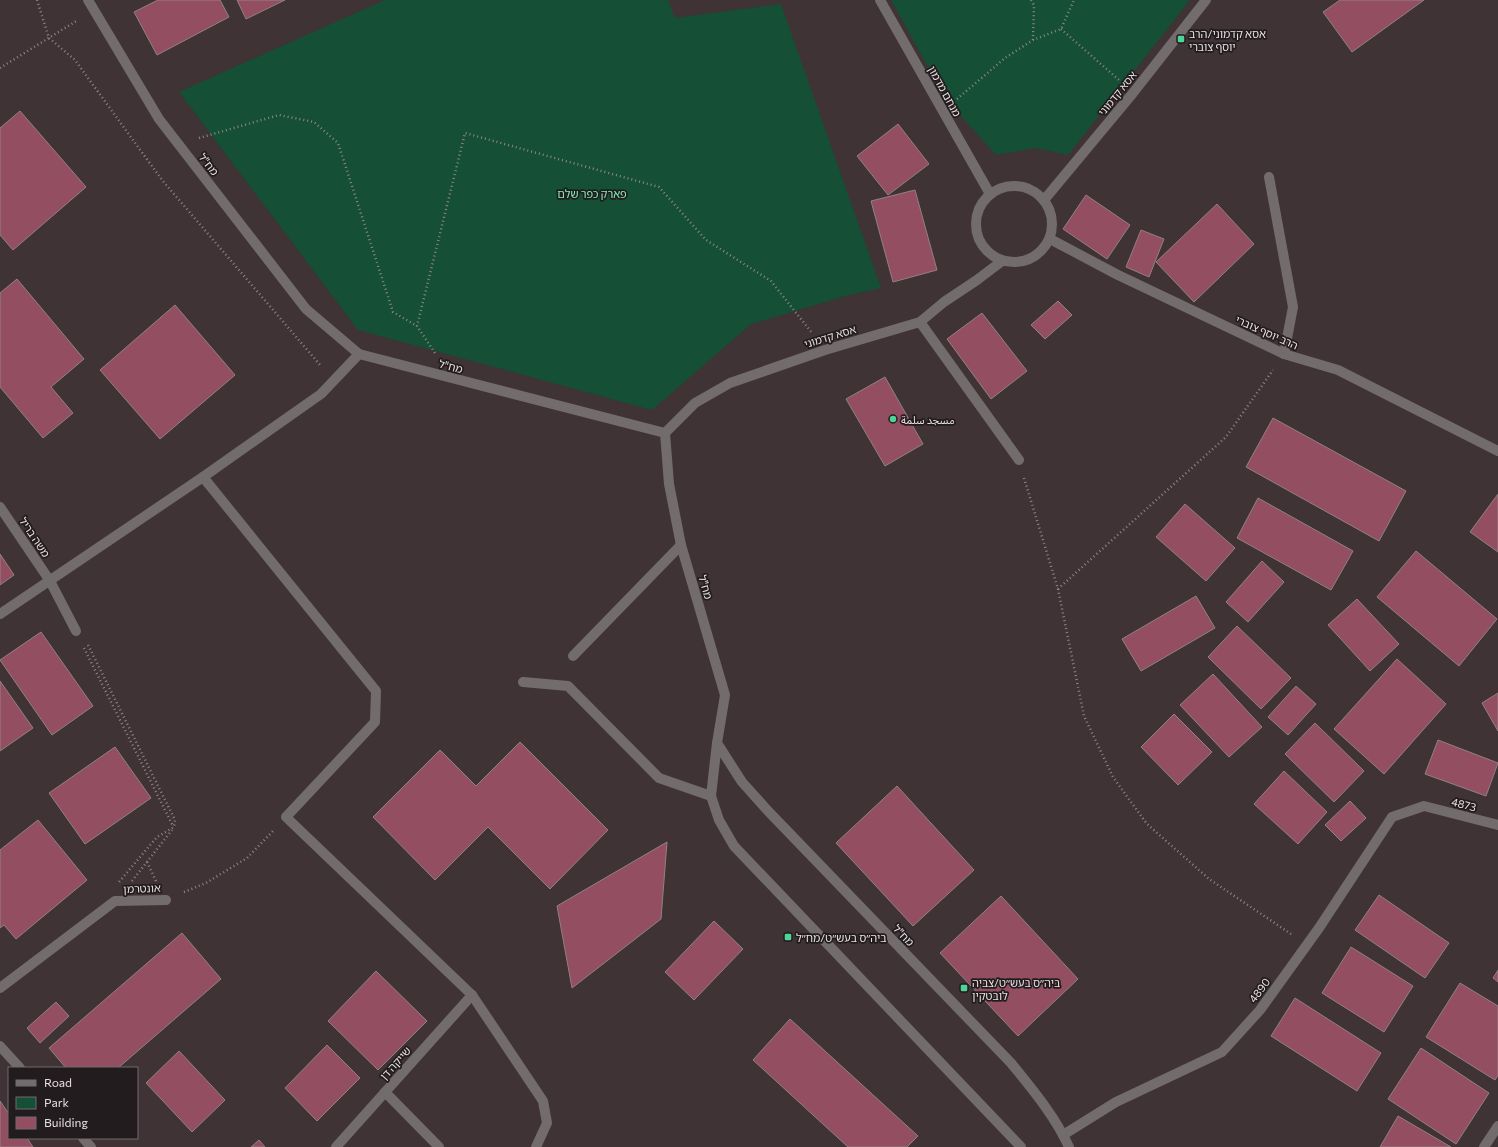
<svg xmlns="http://www.w3.org/2000/svg" width="1498" height="1147" viewBox="0 0 1498 1147" font-family="Commissioner,'Noto Sans Arabic','Noto Sans Hebrew',sans-serif">
<style>
.green{fill:#144f36}
.building{fill:#934e62;stroke:#908185}
.lines{fill:none;stroke-linecap:round;stroke-linejoin:round}
.path{stroke:#908688;stroke-width:2.5;stroke-dasharray:1 3;stroke-linecap:butt}
.lane{stroke:#726c6d;stroke-width:10}
.street{stroke:#726c6d;stroke-width:10}
.poi-dot{fill:#4ed399;stroke:#221c1e;stroke-width:1.5}
.labels{text-anchor:middle;dominant-baseline:central;stroke-width:3.5;stroke-linejoin:round;paint-order:stroke}
.poi-label{font-size:11px;fill:#e7dfe0;stroke:#221c1e;text-anchor:start}
.street-label{font-size:11px;fill:#e7dfe0;stroke:#221c1e}
.park-label{font-size:11px;fill:#81edb9;stroke:#221c1e}
</style>
<rect width="100%" height="100%" fill="#3f3336"/>
<!-- green -->
<g class="green">
<path d="M385,0H668L675,18L781,4L881,288L849,295L751,324L652,410L358,330L179,92Z"/>
<path d="M891,0H1190L1068,155L1035,148L996,155L945,98Z"/>
</g>
<!-- building -->
<g class="building">
<path d="M158,0H220L229,17L157,55L134,12Z"/>
<path d="M237,0H285L246,19Z"/>
<path d="M1340,0H1424L1352,52L1323,12Z"/>
<path d="M20,111L86,187L13,250L0,235V128Z"/>
<path d="M898,124L929,164L888,195L857,156Z"/>
<path d="M915,190L937,270L893,282L871,201Z"/>
<path d="M1086,195L1130,225L1107,259L1063,229Z"/>
<path d="M1217,204L1254,244L1194,302L1156,262Z"/>
<path d="M1141,230L1164,239L1149,277L1126,267Z"/>
<path d="M17,279L84,359L51,387L73,413L43,438L0,387V293Z"/>
<path d="M1058,301L1072,315L1045,339L1031,325Z"/>
<path d="M175,305L235,375L160,439L100,370Z"/>
<path d="M982,313L1027,371L991,399L947,339Z"/>
<path d="M885,377L923,444L885,466L846,399Z"/>
<path d="M1273,418L1406,491L1379,541L1246,467Z"/>
<path d="M1498,494V552L1470,532Z"/>
<path d="M1258,498L1353,551L1331,590L1237,538Z"/>
<path d="M1185,504L1235,548L1206,581L1156,537Z"/>
<path d="M1416,551L1497,619L1459,666L1377,597Z"/>
<path d="M0,554L14,575L0,585Z"/>
<path d="M1262,561L1284,582L1248,622L1226,602Z"/>
<path d="M1196,596L1215,628L1141,671L1122,639Z"/>
<path d="M1357,599L1399,644L1370,671L1328,625Z"/>
<path d="M1237,626L1291,678L1261,709L1208,657Z"/>
<path d="M41,632L93,706L52,735L0,660Z"/>
<path d="M1397,659L1446,704L1384,774L1334,729Z"/>
<path d="M1213,674L1262,727L1229,757L1180,705Z"/>
<path d="M0,681L33,728L0,751Z"/>
<path d="M1296,686L1316,704L1288,735L1268,717Z"/>
<path d="M1498,693V731L1482,703Z"/>
<path d="M1174,714L1212,752L1178,785L1141,747Z"/>
<path d="M1315,723L1364,771L1334,802L1285,754Z"/>
<path d="M1438,740L1498,763L1486,796L1425,774Z"/>
<path d="M520,742L608,830L550,889L488,827L435,880L373,817L440,750L476,786Z"/>
<path d="M115,747L151,798L85,844L49,793Z"/>
<path d="M1284,771L1327,812L1298,844L1254,804Z"/>
<path d="M897,786L974,870L913,926L836,843Z"/>
<path d="M1350,801L1366,818L1341,841L1325,825Z"/>
<path d="M38,820L87,880L16,939L4,925L0,928V850Z"/>
<path d="M667,842L661,919L572,988L557,906Z"/>
<path d="M1379,895L1449,943L1425,978L1355,930Z"/>
<path d="M1001,896L1078,979L1018,1036L940,953Z"/>
<path d="M714,921L743,949L694,1000L665,972Z"/>
<path d="M182,933L221,979L118,1068H66L49,1048Z"/>
<path d="M1351,947L1413,986L1384,1032L1322,993Z"/>
<path d="M1498,970V982L1493,978Z"/>
<path d="M376,971L427,1021L378,1070L328,1021Z"/>
<path d="M1460,983L1498,1006V1075L1495,1080L1426,1037Z"/>
<path d="M1295,998L1381,1053L1357,1091L1271,1036Z"/>
<path d="M56,1002L69,1016L40,1043L27,1028Z"/>
<path d="M790,1019L918,1136L907,1147H848L753,1060Z"/>
<path d="M327,1045L360,1078L317,1121L285,1088Z"/>
<path d="M1421,1048L1489,1093L1456,1144L1388,1099Z"/>
<path d="M179,1051L225,1100L192,1132L146,1083Z"/>
<path d="M0,1101L9,1114V1138H27L33,1147H0Z"/>
<path d="M1398,1116L1451,1147H1380Z"/>
<path d="M259,1140L265,1147H251Z"/>
</g>
<g class="lines">
<!-- path -->
<g class="path">
<path d="M37,0L49,38L75,60L162,180L321,366"/>
<path d="M1031,0L1034,5L1033,40"/>
<path d="M1061,29L1119,80"/>
<path d="M0,68L78,20"/>
<path d="M957,99L1005,58L1033,40L1061,29L1074,0"/>
<path d="M199,138L279,115L314,122L338,143L393,312L417,326"/>
<path d="M435,353L417,326L465,133L659,187L706,240L771,281L812,333"/>
<path d="M1024,478L1058,589L1084,716L1113,777L1147,824L1209,879L1291,934"/>
<path d="M1058,589L1226,437L1273,370"/>
<path d="M88,645L175,820L174,827L157,837L119,882"/>
<path d="M84,648L173,826"/>
<path d="M147,862L156,881"/>
<path d="M132,881L172,830"/>
<path d="M184,892L206,883L247,858L273,831"/>
</g>
<!-- lane -->
<g class="lane">
<path d="M1269,177L1293,307L1284,354"/>
<path d="M920,322L1019,460"/>
<path d="M50,581L76,631"/>
<path d="M573,656L681,545"/>
<path d="M523,682L568,686L659,778L711,796"/>
</g>
<!-- street -->
<g class="street">
<path d="M88,0L159,119L306,309L359,354L665,433L669,484L681,545L725,695L717,743L711,796L719,820L734,846L1021,1147"/>
<path d="M880,0L990,194"/>
<circle cx="1014" cy="224" r="38"/>
<path d="M1044,200L1133,93L1206,0"/>
<path d="M1050,239L1118,275L1284,354L1338,370L1498,451"/>
<path d="M665,433L695,403L730,383L825,350L920,322L944,302L977,280L1002,261"/>
<path d="M203,477L376,691L375,722L286,817L472,995L543,1101L547,1123L536,1147"/>
<path d="M0,507L50,581"/>
<path d="M0,614L203,477L321,394L359,354"/>
<path d="M717,743L742,782L769,812L1011,1063C1032,1089 1055,1116 1069,1147"/>
<path d="M0,988L115,901L166,900"/>
<path d="M0,1046L20,1068"/>
<path d="M385,1092L439,1147"/>
<path d="M1063,1135L1116,1102L1222,1052L1260,1010L1319,928L1392,817L1424,806L1498,825"/>
<path d="M83,1138L91,1147"/>
<path d="M336,1147L472,995"/>
<path d="M1484,1147L1498,1126"/>
</g>
</g>
<!-- markers -->
<g class="poi-dot">
<rect x="1177" y="35" width="8" height="8" rx="2"/>
<circle cx="893" cy="419" r="4"/>
<rect x="784" y="933" width="8" height="8" rx="2"/>
<rect x="960" y="984" width="8" height="8" rx="2"/>
</g>
<g class="labels">
<!-- poi labels -->
<g class="poi-label">
<text x="1189" y="33">אסא קדמוני/הרב<tspan x="1189" dy="13">יוסף צוברי</tspan></text>
<text x="901" y="419">مسجد سلمة</text>
<text x="796" y="937">ביה״ס בעש״ט/מח״ל</text>
<text x="972" y="982">ביה״ס בעש״ט/צביה<tspan x="972" dy="13">לובטקין</tspan></text>
</g>
<!-- street labels -->
<g class="street-label">
<text transform="translate(945 91) rotate(61)">מנחם מדמון</text>
<text transform="translate(1117 93) rotate(-51)">אסא קדמוני</text>
<text transform="translate(209 164) rotate(52)">מח"ל</text>
<text transform="translate(1267 332) rotate(24)">הרב יוסף צוברי</text>
<text transform="translate(830 336) rotate(-17)">אסא קדמוני</text>
<text transform="translate(451 366) rotate(15)">מח"ל</text>
<text transform="translate(35 537) rotate(56)">משה בריל</text>
<text transform="translate(706 587) rotate(74)">מח"ל</text>
<text transform="translate(1464 804) rotate(14)">4873</text>
<text transform="translate(142 888) rotate(-2)">אונטרמן</text>
<text transform="translate(904 935) rotate(46)">מח"ל</text>
<text transform="translate(1259 990) rotate(-53)">4890</text>
<text transform="translate(395 1063) rotate(-48)">שייקה דן</text>
</g>
<!-- park labels -->
<g class="park-label">
<text x="592" y="193">פארק כפר שלם</text>
</g>
</g>
<!-- legend -->
<rect x="8" y="1067" width="130" height="72" fill="#221c1e" stroke="#716a6c"/>
<rect x="16" y="1080" width="20" height="6" fill="#726c6d" stroke="#716a6c"/>
<text x="44" y="1087" font-size="12" fill="#e7dfe0">Road</text>
<rect x="16" y="1097" width="20" height="12" fill="#144f36" stroke="#716a6c"/>
<text x="44" y="1107" font-size="12" fill="#e7dfe0">Park</text>
<rect x="16" y="1117" width="20" height="12" fill="#934e62" stroke="#716a6c"/>
<text x="44" y="1127" font-size="12" fill="#e7dfe0">Building</text>
</svg>
